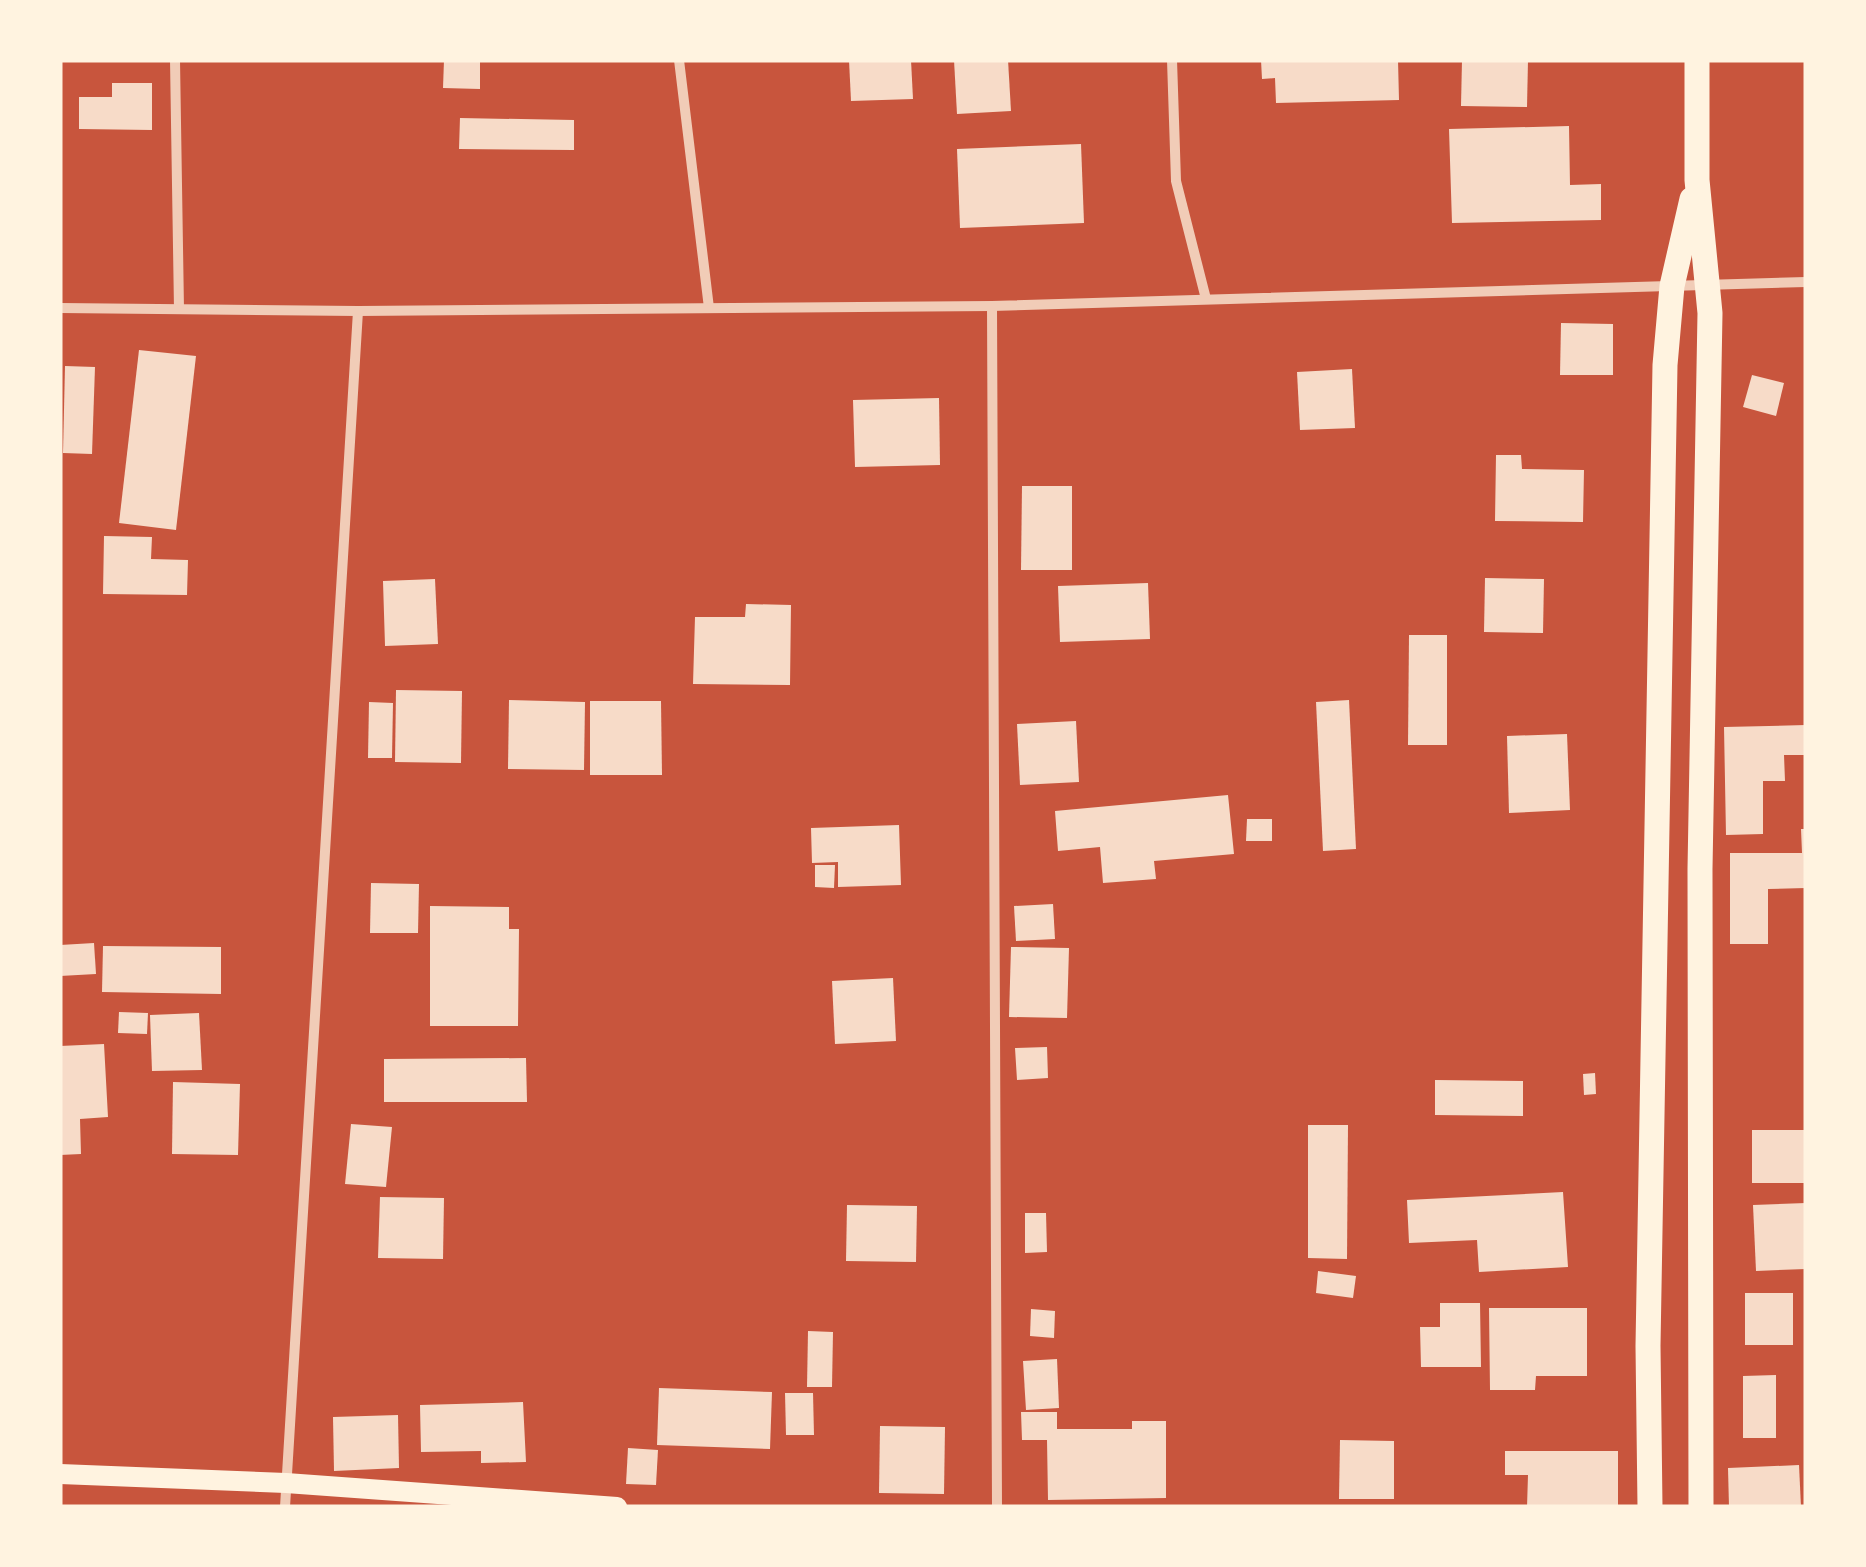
<svg xmlns="http://www.w3.org/2000/svg" width="1866" height="1567" viewBox="0 0 1866 1567" font-family="'Fira Sans',sans-serif">
<style>
.building{fill:#f7dbc8}
.lines{fill:none;stroke-linecap:round;stroke-linejoin:round}
.minor{stroke:#f1ccb7;stroke-width:10}
.secondary{stroke:#fff3e0;stroke-width:20}
.primary{stroke:#fff3e0;stroke-width:25}
</style>
<rect width="100%" height="100%" fill="#c8553d"/>
<!-- building -->
<g class="building">
<path d="M444,60H480V89L443,88Z"/>
<path d="M849,60H911L913,99L851,101Z"/>
<path d="M954,60H1008L1011,111L957,114Z"/>
<path d="M1261,60H1398L1399,100L1276,103L1275,78L1262,79Z"/>
<path d="M1462,60H1528L1527,107L1461,106Z"/>
<path d="M112,83H152V130L79,129V97H112Z"/>
<path d="M460,118L574,120V150L459,149Z"/>
<path d="M1569,126L1570,185L1601,184V220L1452,223L1449,129Z"/>
<path d="M1081,144L1084,223L960,228L957,149Z"/>
<path d="M1561,323L1613,324V375H1560Z"/>
<path d="M139,350L196,356L176,530L119,523Z"/>
<path d="M65,366L95,367L92,454L63,453Z"/>
<path d="M1352,369L1355,428L1300,430L1297,372Z"/>
<path d="M1752,375L1784,383L1776,416L1743,407Z"/>
<path d="M939,398L940,465L855,467L853,400Z"/>
<path d="M1496,455H1521L1522,469L1584,470L1583,522L1495,521Z"/>
<path d="M1022,486H1072V570H1021Z"/>
<path d="M104,536L152,537L151,559L188,560L187,595L103,594Z"/>
<path d="M1485,578L1544,579L1543,633L1484,632Z"/>
<path d="M435,579L438,644L385,646L383,581Z"/>
<path d="M1148,583L1150,639L1060,642L1058,586Z"/>
<path d="M746,604L791,605L790,685L693,684L695,617H745Z"/>
<path d="M1409,635H1447V745H1408Z"/>
<path d="M396,690L462,691L461,763L395,762Z"/>
<path d="M509,700L585,702L584,770L508,769Z"/>
<path d="M1349,700L1356,849L1323,851L1316,702Z"/>
<path d="M590,701H661L662,775H590Z"/>
<path d="M369,702L393,703L392,758H368Z"/>
<path d="M1076,721L1079,782L1020,785L1017,724Z"/>
<path d="M1806,725V755H1784L1785,781H1763V834L1726,835L1724,727Z"/>
<path d="M1567,734L1570,810L1509,813L1507,736Z"/>
<path d="M1228,795L1234,854L1154,861L1156,879L1103,883L1100,847L1058,851L1055,811Z"/>
<path d="M1247,819H1272V841H1246Z"/>
<path d="M899,825L901,885L838,887V862L812,863L811,828Z"/>
<path d="M1801,829H1806V888L1768,889V944H1730V853H1802Z"/>
<path d="M815,865H835L834,888L815,887Z"/>
<path d="M371,883L419,884L418,933H370Z"/>
<path d="M1053,904L1055,939L1016,941L1014,906Z"/>
<path d="M430,906L509,907V929H519L518,1026H430Z"/>
<path d="M94,943L96,974L60,976V945Z"/>
<path d="M103,946L221,947V994L102,992Z"/>
<path d="M1011,947L1069,948L1067,1018L1009,1017Z"/>
<path d="M893,978L896,1041L835,1044L832,981Z"/>
<path d="M119,1012L148,1013L147,1034L118,1033Z"/>
<path d="M199,1013L202,1070L152,1071L150,1015Z"/>
<path d="M104,1044L108,1117L80,1119L81,1154L60,1155V1046Z"/>
<path d="M1047,1047L1048,1078L1017,1080L1015,1048Z"/>
<path d="M526,1058L527,1102H384V1059Z"/>
<path d="M1595,1073L1596,1094L1584,1095L1583,1074Z"/>
<path d="M1435,1080L1523,1081V1116L1435,1115Z"/>
<path d="M173,1082L240,1084L238,1155L172,1154Z"/>
<path d="M351,1124L392,1127L386,1187L345,1184Z"/>
<path d="M1308,1125H1348L1347,1259L1308,1258Z"/>
<rect x="1752" y="1130" width="54" height="53"/>
<path d="M1563,1192L1568,1267L1479,1272L1477,1240L1409,1243L1407,1200Z"/>
<path d="M380,1197L444,1198L443,1259L378,1258Z"/>
<path d="M1806,1203V1269L1756,1271L1753,1205Z"/>
<path d="M847,1205L917,1206L916,1262L846,1261Z"/>
<path d="M1025,1213H1046L1047,1252L1025,1253Z"/>
<path d="M1318,1271L1356,1276L1353,1298L1316,1293Z"/>
<rect x="1745" y="1293" width="48" height="52"/>
<path d="M1440,1303H1480L1481,1367H1421L1420,1327H1440Z"/>
<path d="M1489,1308H1587V1376H1536L1535,1390H1490Z"/>
<path d="M1031,1309L1055,1311L1054,1338L1030,1336Z"/>
<path d="M808,1331L833,1332L832,1387H807Z"/>
<path d="M1057,1359L1059,1408L1026,1410L1023,1361Z"/>
<path d="M1776,1375V1438H1743V1376Z"/>
<path d="M659,1388L772,1392L770,1449L657,1445Z"/>
<path d="M785,1393H813L814,1435H786Z"/>
<path d="M523,1402L526,1462L481,1463V1451L421,1452L420,1405Z"/>
<path d="M1021,1412H1057V1429H1132V1421H1166V1498L1048,1500L1047,1440H1022Z"/>
<path d="M398,1415L399,1468L334,1471L333,1417Z"/>
<path d="M880,1426L945,1427L944,1494L879,1493Z"/>
<path d="M1340,1440L1394,1441V1499H1339Z"/>
<path d="M628,1448L658,1450L656,1485L626,1484Z"/>
<path d="M1505,1451H1618V1507H1527L1528,1475H1505Z"/>
<path d="M1799,1465L1801,1507H1729L1728,1468Z"/>
</g>
<g class="lines">
<!-- minor -->
<g class="minor">
<path d="M175,60L179,309"/>
<path d="M679,60L709,308"/>
<path d="M1172,60L1176,181L1206,299"/>
<path d="M992,306L997,1507"/>
<path d="M60,308L358,311L992,306L1806,282"/>
<path d="M285,1507L358,311"/>
</g>
<!-- secondary -->
<path class="secondary" d="M60,1474L286,1483L617,1507"/>
<!-- primary -->
<g class="primary">
<path d="M1697,60V180L1710,313L1700,869L1701,1507"/>
<path d="M1650,1507L1648,1346L1665,365L1672,286L1692,199"/>
</g>
</g>
<!-- border -->
<rect width="1866" height="1567" fill="none" stroke="#fff3e0" stroke-width="125"/>
</svg>
